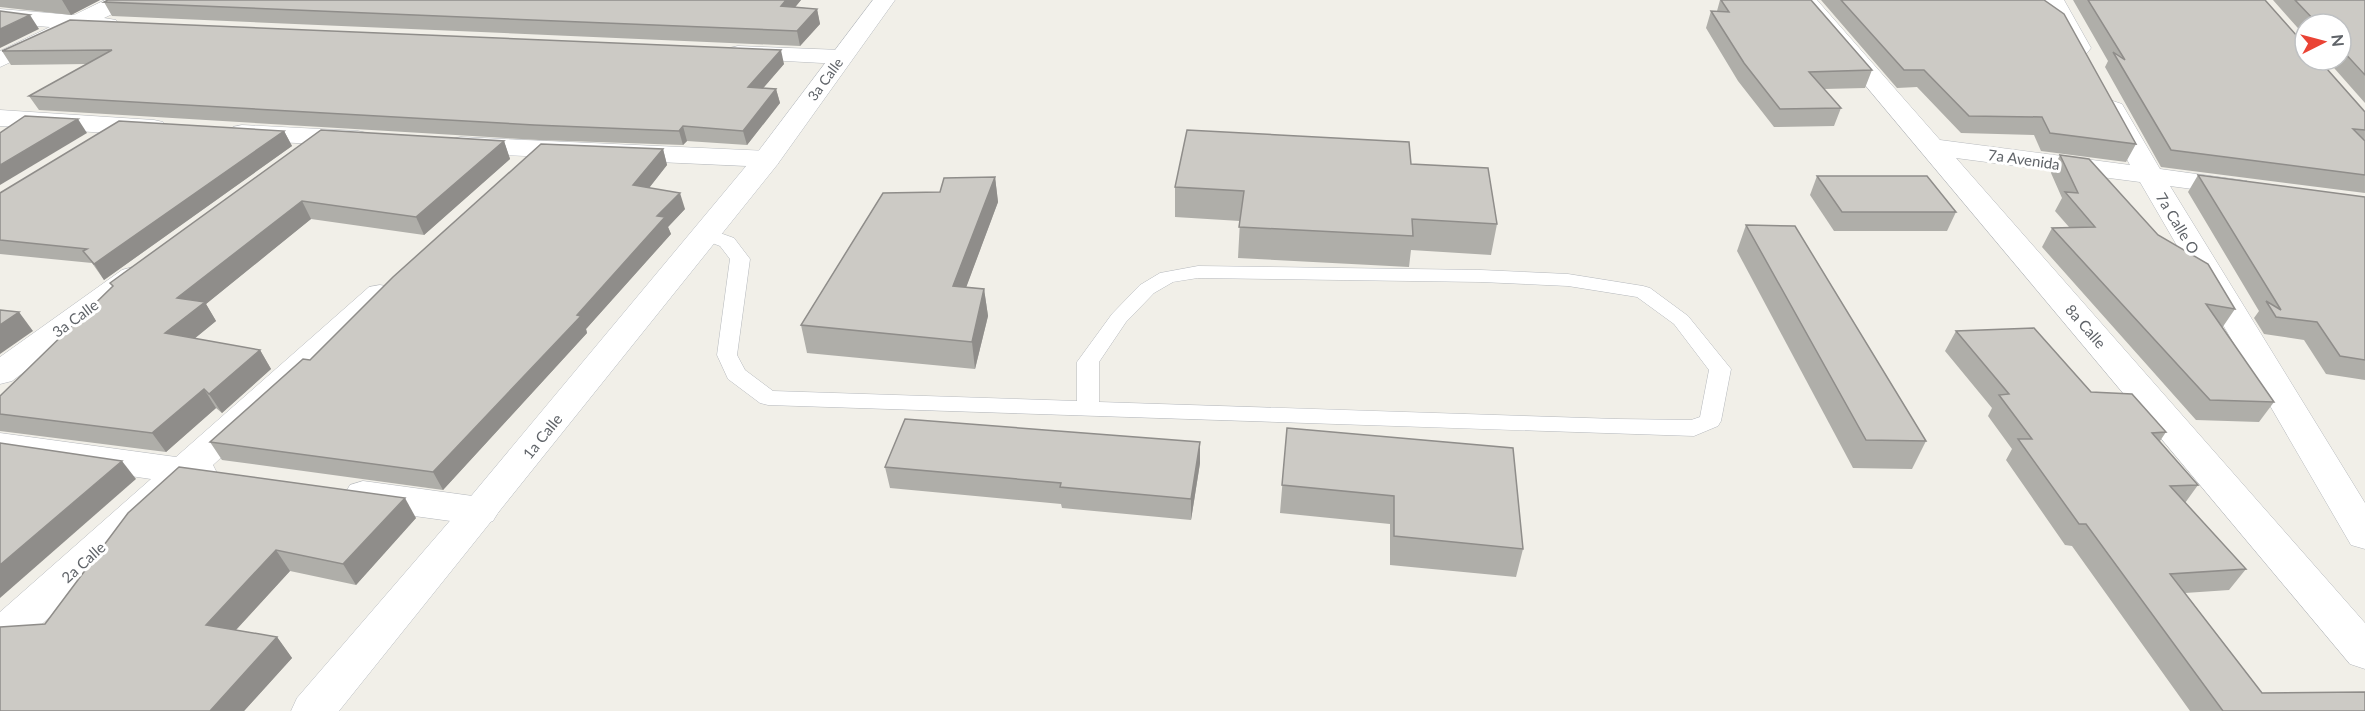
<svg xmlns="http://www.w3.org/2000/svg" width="2365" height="711" viewBox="0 0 2365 711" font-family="Lato,sans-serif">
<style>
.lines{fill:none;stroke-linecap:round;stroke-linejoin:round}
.lane-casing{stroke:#b5b8bc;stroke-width:1}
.street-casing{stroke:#b5b8bc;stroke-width:1}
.secondary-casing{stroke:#b6babf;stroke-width:1}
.lane{fill:#fff;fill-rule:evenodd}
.street{fill:#fff;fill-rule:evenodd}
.secondary{fill:#fff;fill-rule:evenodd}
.wall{fill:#afaea9}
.shaded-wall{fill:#8f8d8a}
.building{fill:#cccac5;stroke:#8f8d8a;stroke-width:1.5}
.labels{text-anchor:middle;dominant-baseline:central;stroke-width:6;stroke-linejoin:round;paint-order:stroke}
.far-street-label{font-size:14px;fill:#5f6368;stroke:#fff}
.street-label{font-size:15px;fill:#5f6368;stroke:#fff}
</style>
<rect width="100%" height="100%" fill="#f1efe8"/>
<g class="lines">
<!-- lane casing -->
<g class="lane-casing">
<path id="lane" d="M706,228L734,238L750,259L737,355L745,370L773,391L1077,401V362L1112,314L1140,285L1160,273L1198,266L1481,270L1568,274L1643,286L1650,288L1688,316L1731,369L1721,421L1718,426L1694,436L768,405L760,403L728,379L717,355L730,259L720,246L699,238L697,234L699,230ZM1198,278L1481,282L1568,286L1637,297L1674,324L1709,370L1700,417L1691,420L1617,419L1099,402V362L1126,322L1154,293L1173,282Z"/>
</g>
<!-- street casing -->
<g class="street-casing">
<g id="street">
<path d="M105,0H134L131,5L104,18L116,20L119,25L116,30L108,32L80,30L0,67V51L50,27L0,23V9L74,15Z"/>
<path d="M1794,0H1817L1940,140L2130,165L2100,109L2104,104L2113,101L2122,104L2160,169L2247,181L2251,187L2247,193L2237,195L2170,186L2365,503V549L2351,545L2140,182L1956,158L2365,623V669L2350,664Z"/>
<path d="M2042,0H2064L2091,48L2087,53L2079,55L2071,53Z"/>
<path d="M738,46L841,50L849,52L853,57L849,62L841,64L730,58L726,53L730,48Z"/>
<path d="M0,110L154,120L163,122L167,128L163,134L154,136L0,126Z"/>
<path d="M242,125L358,131L367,133L371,139L367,145L358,147L233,139L229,133L233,127Z"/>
<path d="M461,137L767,151L777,153L780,159L777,165L767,167L461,153L452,151L448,145L452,139Z"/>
<path d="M133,267L144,270L148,276L144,282L12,381L0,384V357L122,270Z"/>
<path d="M380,285L391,287L396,294L391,301L213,465L217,473L212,482L199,486L192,485L15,649L0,654V612L151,479L0,457V433L176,457L369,287Z"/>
<path d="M363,481L480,497L493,501L499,511L493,521L480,525L363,509L350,505L344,495L350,485Z"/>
</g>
</g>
<!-- secondary casing -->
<g class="secondary-casing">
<path id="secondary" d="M873,0H895L777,165L339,711H291L297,698L467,501L757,153Z"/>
</g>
<!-- lane -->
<use href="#lane" class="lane"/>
<!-- street -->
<use href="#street" class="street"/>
<!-- secondary -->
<use href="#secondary" class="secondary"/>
</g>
<!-- wall -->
<g class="wall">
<path d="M0,0H100L71,15L0,7Z"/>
<path d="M108,0H801L795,7L817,9L820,24L800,46L112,16L104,2Z"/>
<path d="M1720,0H1811L1872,70L1865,88L1824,89L1841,108L1834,126L1774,127L1738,81L1706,28L1711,11H1717Z"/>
<path d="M1821,0H2044L2136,144L2126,162L2041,151L2034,135L1961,133L1917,87L1897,88Z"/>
<path d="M2073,0H2265L2365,112V193L2161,167L2105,67L2108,61Z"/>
<path d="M2273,0H2365V103L2327,60H2341V24H2305V36Z"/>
<path d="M70,20L784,64L763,88L776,89L780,103L747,145L687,141L683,145L539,140L39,110L29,96L87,64L11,65L2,51Z"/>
<path d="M321,130L504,141L510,159L424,235L311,219L206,304L216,321L194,339L260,350L271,369L222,413L216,408L166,452L0,431V396Z"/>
<path d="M284,131L292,146L104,280L92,263L0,254V193Z"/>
<path d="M663,149L667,165L649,188L685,209L668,227L671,234L586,329L587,333L443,490L222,460L210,442L310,360Z"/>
<path d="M2060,155L2158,235L2235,309L2222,328L2274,402L2259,422L2196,420L2042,247L2052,228L2069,227L2055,211L2062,198L2051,173Z"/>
<path d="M1411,164L1497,224L1491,255L1411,250L1409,267L1238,258L1240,221L1175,217V187Z"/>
<path d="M2198,175L2365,197V380L2326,374L2304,340L2264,334L2254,318L2259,311L2188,192Z"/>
<path d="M1817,176L1956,212L1947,231H1834L1810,195Z"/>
<path d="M995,177L998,202L966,287L984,289L988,316L975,369L807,353L801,325L940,192Z"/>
<path d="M1746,225L1926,441L1912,469L1853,468L1737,251Z"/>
<path d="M1956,331L2091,392L2166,432L2160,441L2198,485L2185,503L2246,569L2229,590L2185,593L2262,693L2365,711H2190L2072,546L2065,545L2006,460L2012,449L1988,416L1992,408L1945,351Z"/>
<path d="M1287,428L1523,549L1516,577L1390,565V524L1280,513Z"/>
<path d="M1200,442V463L1191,520L1062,508L1061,504L890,488L885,467Z"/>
<path d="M128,513L416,518L356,585L290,571L236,630L277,637L292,658L244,711H0L45,624Z"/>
</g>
<!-- shaded-wall -->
<g class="shaded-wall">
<path d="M62,0H100L71,15Z"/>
<path d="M786,0H801L784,21L781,6Z"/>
<path d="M817,9L820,24L800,46L797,31Z"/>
<path d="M30,15L39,29L0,48V29Z"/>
<path d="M781,50L784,64L752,101L748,87Z"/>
<path d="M776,89L780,103L747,145L743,131Z"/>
<path d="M78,119L87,133L0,185V165Z"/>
<path d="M683,126L687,141L683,145L679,131Z"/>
<path d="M284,131L292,146L104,280L94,264Z"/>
<path d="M504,141L510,159L424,235L416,217Z"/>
<path d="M663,149L667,165L638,202L633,185Z"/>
<path d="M995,177L998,202L957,312L953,286Z"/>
<path d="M680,193L685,209L668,227L671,234L586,329L587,333L443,490L433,472L577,315L657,216Z"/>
<path d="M302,201L311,219L206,304L216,321L178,352L165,333L177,298Z"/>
<path d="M984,289L988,316L975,369L972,342Z"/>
<path d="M19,312L33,331L0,354V325Z"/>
<path d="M260,350L271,369L222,413L209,394Z"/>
<path d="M204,389L216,408L166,452L152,433Z"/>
<path d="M1200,442V463L1191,520V499Z"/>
<path d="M122,461L136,479L0,598V565Z"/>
<path d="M405,498L416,518L356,585L343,564Z"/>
<path d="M276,550L290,571L222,645L206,625Z"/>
<path d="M277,637L292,658L244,711H210Z"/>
</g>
<!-- building -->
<g class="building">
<path d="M108,0H786L781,6L817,9L797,31L104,2Z"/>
<path d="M1721,0H1811L1872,70L1809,72L1841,108L1780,109L1744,63L1711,11L1729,12Z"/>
<path d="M1841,0H2044L2064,14L2136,144L2050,133L2042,117L1969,116L1924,70H1904Z"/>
<path d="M2088,0H2265L2305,45V60H2319L2365,112V130L2353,129L2365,141V175L2171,150L2113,52L2125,60Z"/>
<path d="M2295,0H2365V75L2341,49V24H2316V22Z"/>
<path d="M0,11L30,15L0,29Z"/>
<path d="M70,20L781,50L748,87L776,89L743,131L683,126L679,131L534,125L29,96L112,50L2,51Z"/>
<path d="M25,116L78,119L0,165V133Z"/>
<path d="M119,121L284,131L94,264L83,251L87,249L0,240V193Z"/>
<path d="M321,130L504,141L416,217L302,201L177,298L205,302L165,333L260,350L209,394L204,389L152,433L0,414V396L113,286L110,283Z"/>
<path d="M1187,130L1409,142L1411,164L1488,168L1497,224L1412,219L1413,236L1239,227L1244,191L1175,187Z"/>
<path d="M541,144L663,149L633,185L680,193L657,216L665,217L577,315L581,316L433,472L210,442L303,359L310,360L393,277Z"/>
<path d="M2060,155L2089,159L2158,235L2208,264L2235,309L2206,304L2274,402L2210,400L2052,228L2095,227L2065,192L2078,193Z"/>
<path d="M2198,175L2365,197V360L2340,356L2317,322L2276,317L2266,301L2281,310Z"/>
<path d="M1817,176H1927L1956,212H1842Z"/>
<path d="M995,177L953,286L984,289L972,342L801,325L883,193L940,192L944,178Z"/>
<path d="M1746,225L1795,226L1926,441L1866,440Z"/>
<path d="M0,310L19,312L0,325Z"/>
<path d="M2034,328L2091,392L2132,394L2166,432L2152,433L2198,485L2170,486L2246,569L2170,574L2262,693L2365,692V711H2223L2086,524H2079L2018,439H2032L1999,395L2009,394L1956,331Z"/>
<path d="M905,419L1200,442L1191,499L1060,487L1061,483L885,467Z"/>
<path d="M1287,428L1513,448L1523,549L1394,536V496L1282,485Z"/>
<path d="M0,443L122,461L0,565Z"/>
<path d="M179,467L405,498L343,564L276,550L206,625L277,637L210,711H0V627L45,624L128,513Z"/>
</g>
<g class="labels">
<!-- far-street labels -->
<g class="far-street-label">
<text transform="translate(825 79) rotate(-54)">3a Calle</text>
</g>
<!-- street labels -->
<g class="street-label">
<text transform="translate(2024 159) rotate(8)">7a Avenida</text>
<text transform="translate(2178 223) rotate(59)">7a Calle O</text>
<text transform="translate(75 318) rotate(-36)">3a Calle</text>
<text transform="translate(2086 326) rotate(49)">8a Calle</text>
<text transform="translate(542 436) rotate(-51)">1a Calle</text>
<text transform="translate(83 562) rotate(-42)">2a Calle</text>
</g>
</g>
<!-- north arrow -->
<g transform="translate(2323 42) rotate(84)"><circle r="28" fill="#ffffff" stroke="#bfc1c3" stroke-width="1.5"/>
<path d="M0-4.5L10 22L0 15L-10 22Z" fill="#ea4335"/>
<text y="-9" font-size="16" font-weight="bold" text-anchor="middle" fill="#5f6368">N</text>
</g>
</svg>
